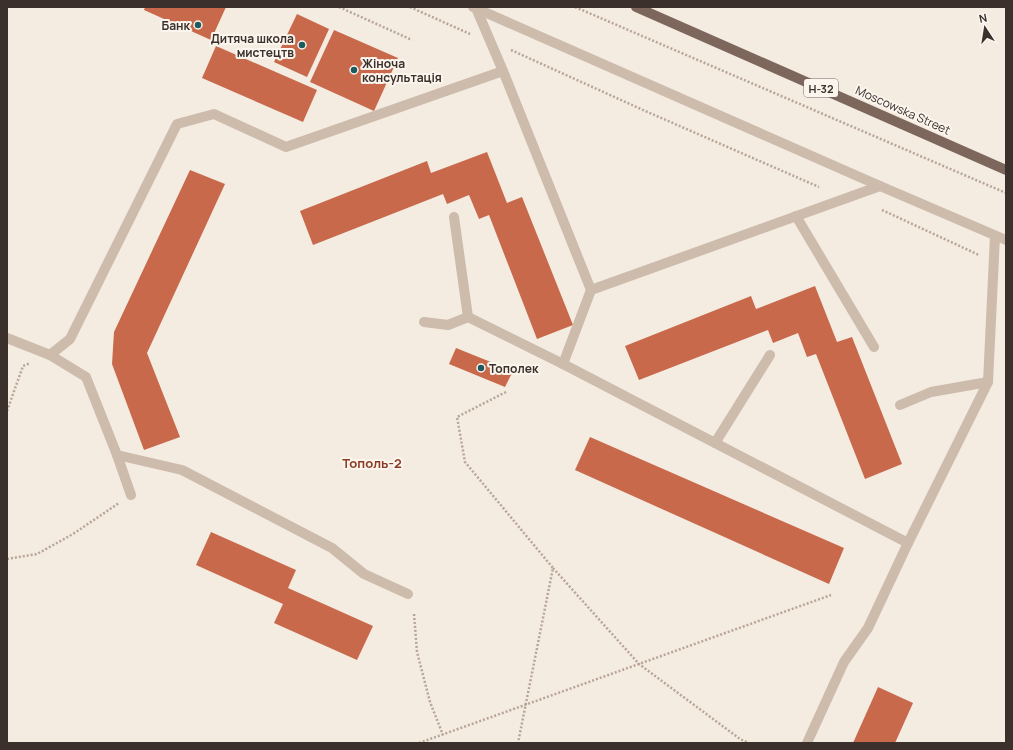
<svg xmlns="http://www.w3.org/2000/svg" width="1013" height="750" viewBox="0 0 1013 750" font-family="Manrope,sans-serif">
<style>
.building{fill:#c8694b}
.lines{fill:none;stroke-linecap:round;stroke-linejoin:round}
.path{stroke:#b9a596;stroke-width:2.5;stroke-dasharray:2 2;stroke-linecap:butt}
.lane{stroke:#cdbbac;stroke-width:10}
.primary{stroke:#7d675c;stroke-width:10}
.poi-dot{fill:#1f5a5e;stroke:#fbf5ee;stroke-width:1.5}
.labels{text-anchor:middle;dominant-baseline:central;stroke-width:4;stroke-linejoin:round;paint-order:stroke}
.shield{fill:#fbf5ee;stroke:#756b66;stroke-width:1}
.shield-label{font-size:11px;font-weight:bold;fill:#3b302b}
.poi-label{font-size:12px;font-weight:bold;fill:#3b302b;stroke:#fbf5ee;text-anchor:end}
.street-label{font-size:12px;fill:#3b302b;stroke:#fbf5ee}
.neighbourhood-label{font-size:13px;font-weight:bold;fill:#8c3b22;stroke:#fbf5ee}
</style>
<rect width="100%" height="100%" fill="#f4ebe1"/>
<!-- building -->
<g class="building">
<path d="M145,7H226L211,40L144,10Z"/>
<path d="M297,14L329,29L307,77L274,62Z"/>
<path d="M334,30L398,58L374,111L310,82Z"/>
<path d="M216,46L317,90L303,122L202,78Z"/>
<path d="M487,152L507,203L522,197L573,325L537,339L489,215L479,219L469,195L447,204L443,194L313,245L300,211L427,161L431,173Z"/>
<path d="M190,170L225,184L147,353L180,437L144,450L112,364L114,332Z"/>
<path d="M815,286L837,342L852,337L902,464L865,479L816,354L807,357L798,333L773,343L768,330L639,380L625,346L751,296L756,309Z"/>
<path d="M456,348L513,371L505,387L449,364Z"/>
<path d="M590,437L844,548L829,584L575,470Z"/>
<path d="M211,532L296,570L288,588L373,626L357,660L274,623L283,604L196,565Z"/>
<path d="M878,687L913,703L895,743H853Z"/>
</g>
<g class="lines">
<!-- path -->
<g class="path">
<path d="M339,7L412,40"/>
<path d="M410,7L470,34"/>
<path d="M575,7L1006,193"/>
<path d="M511,50L643,110L819,187"/>
<path d="M882,210L979,255"/>
<path d="M506,392L457,417L465,462L553,568L518,743"/>
<path d="M7,411L23,366L30,363"/>
<path d="M7,559L37,554L73,534L119,503"/>
<path d="M553,568L639,664L740,739L749,743"/>
<path d="M414,614L417,652L430,702L443,735"/>
<path d="M419,743L831,595"/>
</g>
<!-- lane -->
<g class="lane">
<path d="M473,7L880,186L1006,240"/>
<path d="M476,8L503,71"/>
<path d="M796,216L874,347"/>
<path d="M454,217L468,317L563,364"/>
<path d="M591,290L563,364L908,543"/>
<path d="M424,322L448,325L468,317"/>
<path d="M7,338L50,355L70,339L177,124L214,114L286,147L503,71L591,290L880,186"/>
<path d="M50,355L86,377L117,455L131,495"/>
<path d="M900,405L931,392L988,382"/>
<path d="M715,443L770,355"/>
<path d="M117,455L182,470L332,548L364,574L408,594"/>
<path d="M807,743L844,662L868,628L908,543L988,382L995,236"/>
</g>
<!-- primary -->
<path class="primary" d="M636,7L1006,170"/>
</g>
<!-- markers -->
<g class="poi-dot">
<circle cx="198" cy="25" r="4"/>
<circle cx="302" cy="45" r="4"/>
<circle cx="354" cy="70" r="4"/>
<circle cx="481" cy="368" r="4"/>
</g>
<g class="labels">
<!-- shield labels -->
<rect class="shield" x="804" y="79" width="34" height="18" rx="3"/>
<g class="shield-label">
<text x="821" y="88">Н-32</text>
</g>
<!-- poi labels -->
<g class="poi-label">
<text x="190" y="25">Банк</text>
<text x="294" y="38">Дитяча школа<tspan x="294" dy="14">мистецтв</tspan></text>
<text x="362" y="63" text-anchor="start">Жіноча<tspan x="362" dy="14">консультація</tspan></text>
<text x="489" y="368" text-anchor="start">Тополек</text>
</g>
<!-- street labels -->
<g class="street-label">
<text transform="translate(903 110) rotate(24)">Moscowska Street</text>
</g>
<!-- neighbourhood labels -->
<g class="neighbourhood-label">
<text x="372" y="463">Тополь-2</text>
</g>
</g>
<!-- border -->
<rect width="1013" height="750" fill="none" stroke="#3b302b" stroke-width="16"/>
<!-- north arrow -->
<g transform="translate(985 28) rotate(348)" stroke="#fbf5ee" stroke-width="3" paint-order="stroke">
<path d="M0-3L7 15L0 10L-7 15Z" fill="#3b302b"/>
<text y="-6" font-size="11" font-weight="bold" text-anchor="middle" fill="#3b302b">N</text>
</g>
</svg>
